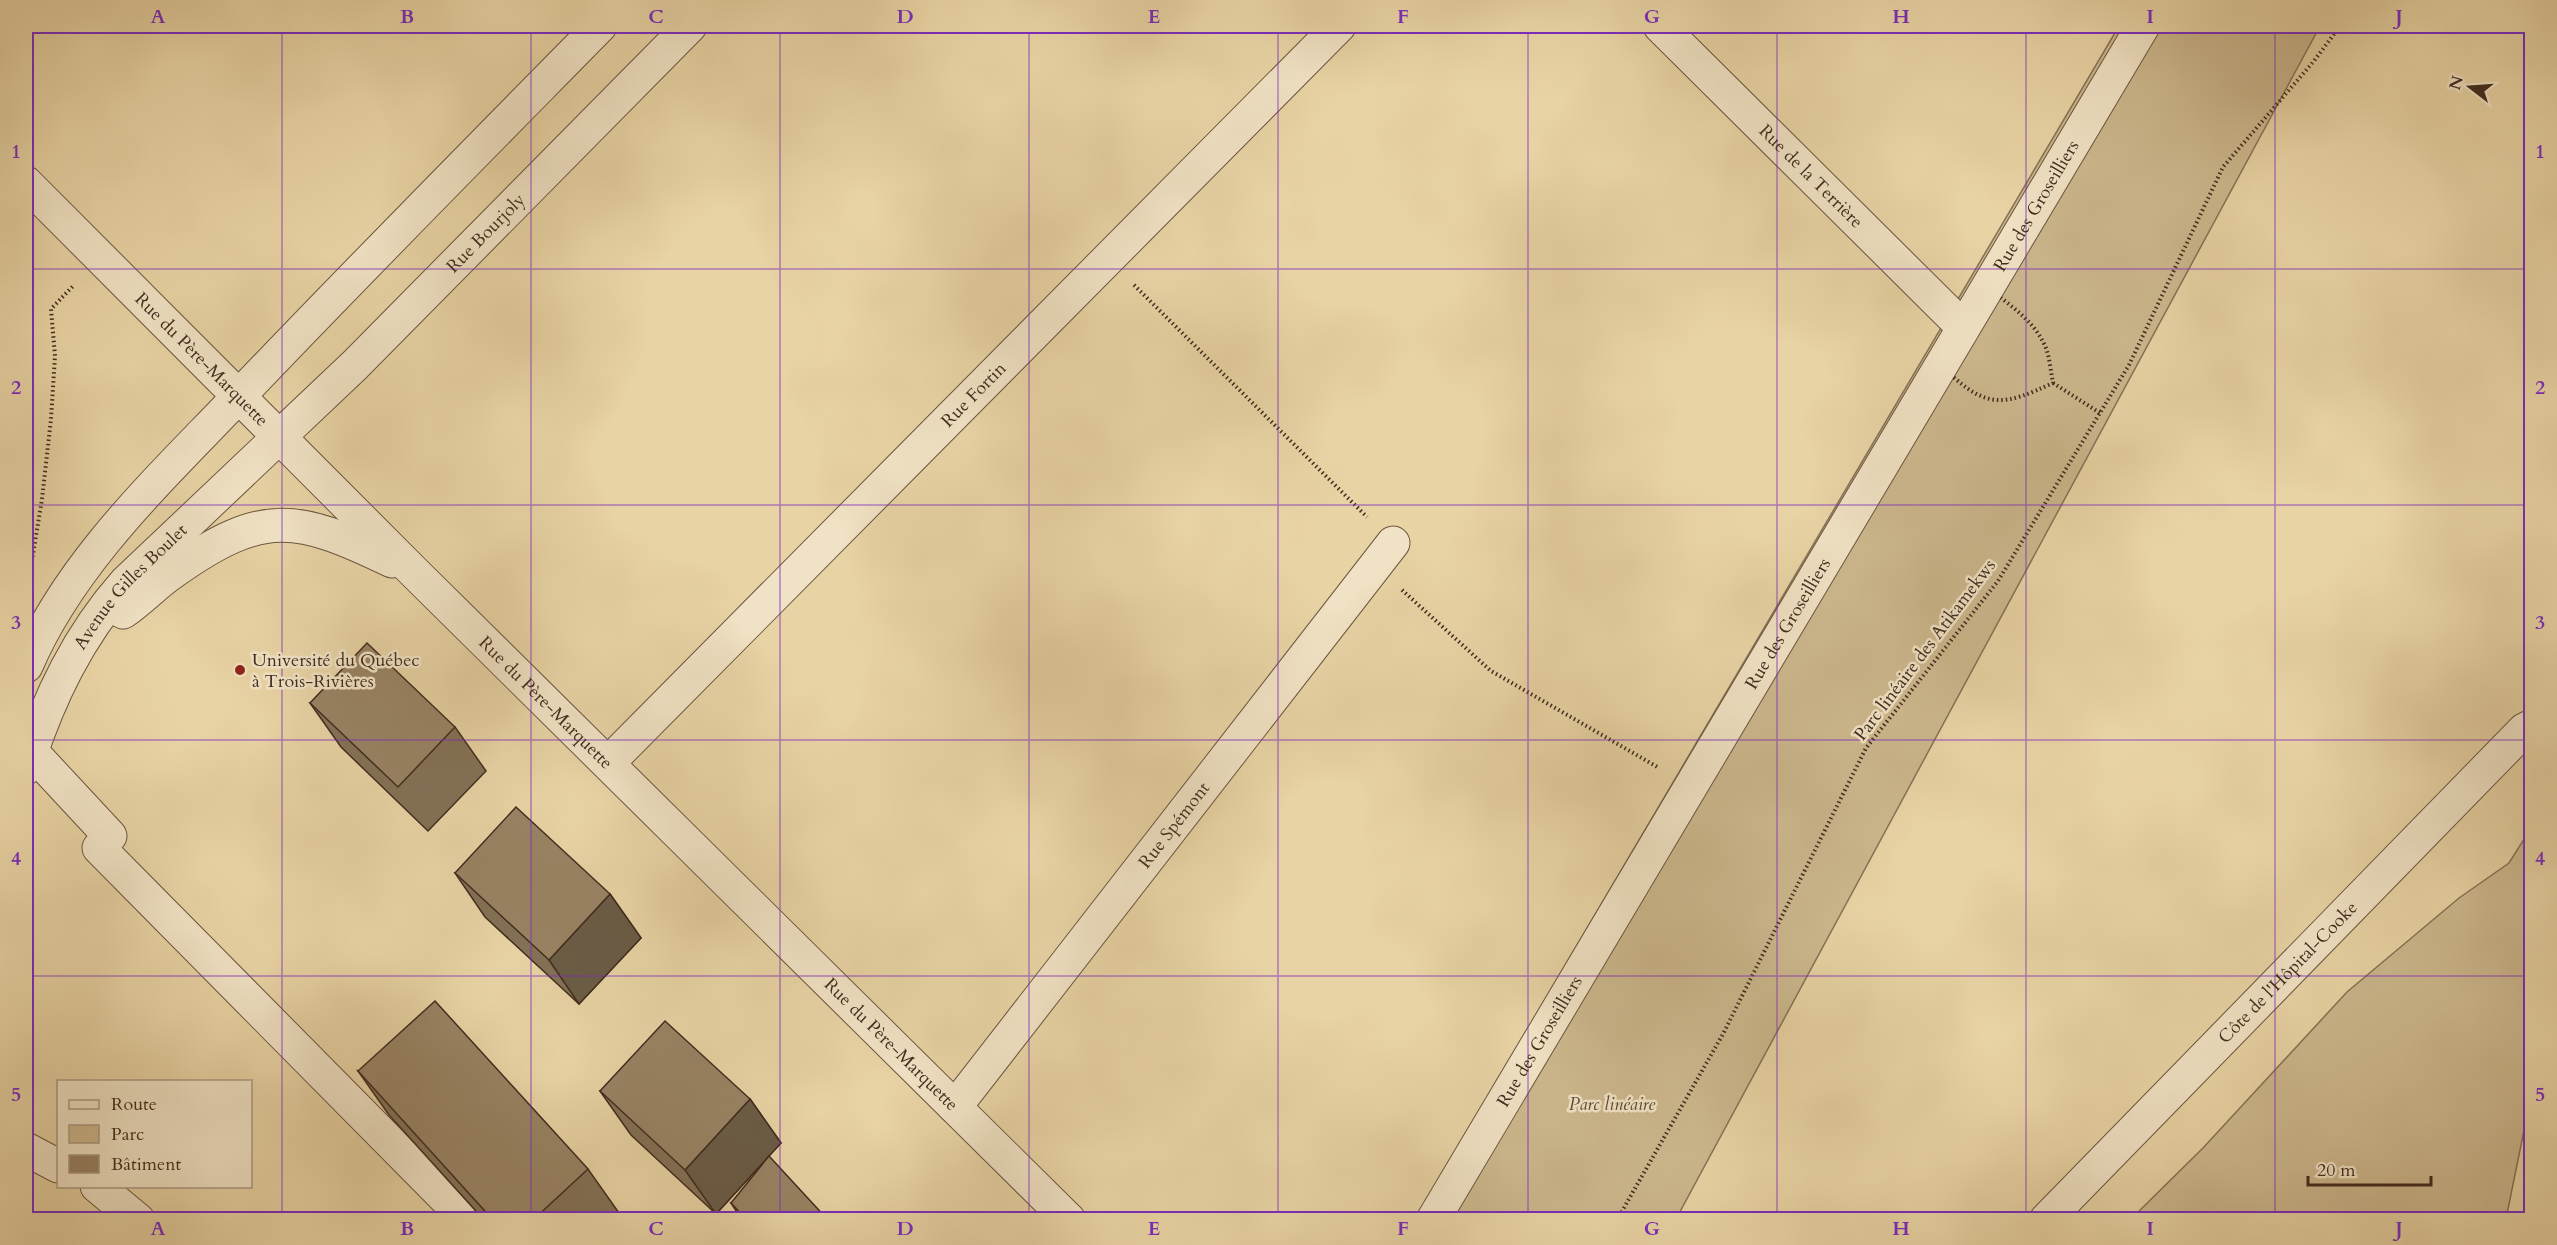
<svg xmlns="http://www.w3.org/2000/svg" width="2557" height="1245" viewBox="0 0 2557 1245" font-family="Cardo,serif">
<style>
.green{fill:#ccb78d;stroke:#867256;stroke-width:1.5}
.lines{fill:none;stroke-linecap:round;stroke-linejoin:round}
.minor-casing{stroke:#6b5640;stroke-width:35}
.path{stroke:#412c1f;stroke-width:4;stroke-dasharray:1.5 3;stroke-linecap:butt}
.minor{stroke:#f0e2c4;stroke-width:33}
.wall{fill:#837156;stroke:#412c1f;stroke-width:1.5}
.shaded-wall{fill:#6a5c46;stroke:#412c1f;stroke-width:1.5}
.building{fill:#988364;stroke:#412c1f;stroke-width:1.5}
.grid{fill:none;stroke:#7b2cbf;stroke-width:1.5;stroke-opacity:0.55}
.poi-dot{fill:#8f2418;stroke:#f0e2c4;stroke-width:2}
.labels{text-anchor:middle;dominant-baseline:central;stroke-width:5;stroke-linejoin:round;paint-order:stroke}
.street-label{font-size:18px;fill:#412c1f;stroke:#f0e2c4}
.poi-label{font-size:18px;fill:#412c1f;stroke:#f0e2c4;text-anchor:start}
.park-label{font-size:18px;font-style:italic;fill:#5d4835;stroke:#f0e2c4}
.neatline{fill:none;stroke:#7b2cbf;stroke-width:2}
.grid-label{font-size:20px;text-anchor:middle;font-weight:bold;fill:#7b2cbf}
</style>
<rect width="100%" height="100%" fill="#e8d3a4"/>
<filter id="stains"><feTurbulence type="fractalNoise" baseFrequency=".00333" numOctaves="4"/><feColorMatrix values="0 0 0 0 .2 0 0 0 0 .09 0 0 0 0 .02 0 0 0 .5 -.17"/></filter>
<radialGradient id="worn" r=".72"><stop offset=".6" stop-color="#630" stop-opacity="0"/><stop offset="1" stop-color="#630" stop-opacity=".3"/></radialGradient>
<!-- green -->
<g class="green">
<path d="M2119,26H2320L1676,1219L1415,1220Z"/>
<path d="M2531,828V1096L2506,1219H2131L2203,1148L2347,992L2459,898L2509,863Z"/>
</g>
<g class="lines">
<!-- minor casing -->
<g class="minor-casing">
<g id="minor">
<path id="s1" d="M1660,26L1963,327"/>
<path id="s2" d="M26,183L413,571L1069,1220"/>
<path d="M123,612C141,600 155,584 173,572C263,508 297,515 392,561"/>
<path d="M26,666C71,561 160,479 238,397C357,272 479,149 600,26"/>
<path d="M31,751L110,836"/>
<path id="s3" d="M608,763L1339,26"/>
<path id="s4" d="M26,768C48,699 78,636 126,582L355,365L690,26"/>
<path d="M99,848L467,1220"/>
<path id="s5" d="M955,1107L1393,543"/>
<path d="M26,1149L58,1166"/>
<path d="M97,1186L138,1220"/>
<path id="s6" d="M1433,1220L2143,26"/>
<path id="s7" d="M2046,1220L2524,730L2532,726"/>
</g>
</g>
<!-- path -->
<g class="path">
<path d="M1134,285L1367,517"/>
<path d="M1997,295C2016,309 2039,327 2047,351C2050,361 2051,373 2053,383C2005,405 1988,410 1948,372L1963,327Z"/>
<path d="M2053,383L2100,413"/>
<path d="M29,579L42,499L51,419L55,356L51,309L74,285"/>
<path d="M1402,590L1491,671L1659,768"/>
<path d="M1617,1220L1723,1034L1866,748L1998,581L2129,365L2223,167L2314,61L2340,26"/>
</g>
<!-- minor -->
<use href="#minor" class="minor"/>
</g>
<!-- wall -->
<g class="wall">
<path d="M310,703L455,727L486,771L428,831L341,747Z"/>
<path d="M455,873L610,894L641,938L579,1004L485,917Z"/>
<path d="M358,1071L588,1169L619,1213L612,1220H484L389,1115Z"/>
<path d="M600,1091L750,1099L781,1143L716,1214L631,1135Z"/>
<path d="M731,1203L828,1220H742Z"/>
</g>
<!-- shaded-wall -->
<g class="shaded-wall">
<path d="M610,894L641,938L579,1004L549,960Z"/>
<path d="M750,1099L781,1143L716,1214L685,1170Z"/>
</g>
<!-- building -->
<g class="building">
<path d="M367,643L455,727L398,787L310,703Z"/>
<path d="M516,807L610,894L549,960L455,873Z"/>
<path d="M435,1001L588,1169L533,1220H493L358,1071Z"/>
<path d="M665,1021L750,1099L685,1170L600,1091Z"/>
<path d="M769,1156L828,1220H747L731,1203Z"/>
</g>
<!-- grid -->
<path class="grid" d="M282,26V1220M531,26V1220M780,26V1220M1029,26V1220M1278,26V1220M1528,26V1220M1777,26V1220M2026,26V1220M2275,26V1220M26,269H2532M26,505H2532M26,740H2532M26,976H2532"/>
<!-- markers -->
<circle class="poi-dot" cx="240" cy="670" r="6"/>
<g class="labels">
<!-- street labels -->
<g class="street-label">
<text stroke="none"><textPath href="#s1" startOffset="213">Rue de la Terrière</textPath></text>
<text stroke="none"><textPath href="#s6" startOffset="1180">Rue des Groseilliers</textPath></text>
<text stroke="none"><textPath href="#s4" startOffset="714">Rue Bourjoly</textPath></text>
<text stroke="none"><textPath href="#s2" startOffset="249">Rue du Père-Marquette</textPath></text>
<text stroke="none"><textPath href="#s3" startOffset="519">Rue Fortin</textPath></text>
<text stroke="none"><textPath href="#s4" startOffset="212">Avenue Gilles Boulet</textPath></text>
<text stroke="none"><textPath href="#s6" startOffset="694">Rue des Groseilliers</textPath></text>
<text transform="translate(1925 650) rotate(-53)">Parc linéaire des Atikamekws</text>
<text stroke="none"><textPath href="#s2" startOffset="735">Rue du Père-Marquette</textPath></text>
<text stroke="none"><textPath href="#s5" startOffset="357">Rue Spémont</textPath></text>
<text stroke="none"><textPath href="#s7" startOffset="346">Côte de l'Hôpital-Cooke</textPath></text>
<text stroke="none"><textPath href="#s6" startOffset="208">Rue des Groseilliers</textPath></text>
<text stroke="none"><textPath href="#s2" startOffset="1221">Rue du Père-Marquette</textPath></text>
</g>
<!-- poi labels -->
<g class="poi-label">
<text x="252" y="660">Université du Québec<tspan x="252" dy="21">à Trois-Rivières</tspan></text>
</g>
<!-- park labels -->
<g class="park-label">
<text x="1612" y="1104">Parc linéaire</text>
</g>
</g>
<!-- margin -->
<rect width="2557" height="1245" fill="none" stroke="#e8d3a4" stroke-width="66"/>
<!-- legend -->
<rect x="57" y="1080" width="195" height="108" fill="#f0e2c4" stroke="#aa9982" stroke-width="1.5"/>
<rect x="69" y="1100" width="30" height="9" fill="#f0e2c4" stroke="#aa9982" stroke-width="1.5"/>
<text x="111" y="1110" font-size="18" fill="#412c1f">Route</text>
<rect x="69" y="1125" width="30" height="18" fill="#ccb78d" stroke="#aa9982" stroke-width="1.5"/>
<text x="111" y="1140" font-size="18" fill="#412c1f">Parc</text>
<rect x="69" y="1155" width="30" height="18" fill="#988364" stroke="#aa9982" stroke-width="1.5"/>
<text x="111" y="1170" font-size="18" fill="#412c1f">Bâtiment</text>
<!-- north arrow -->
<g transform="translate(2470 87) rotate(287)" stroke="#f0e2c4" stroke-width="4.5" paint-order="stroke">
<path d="M0-4.5L10 22L0 15L-10 22Z" fill="#412c1f"/>
<text y="-9" font-size="16" font-weight="bold" text-anchor="middle" fill="#412c1f">N</text>
</g>
<!-- scale -->
<path d="M2308 1176v9h123v-9" fill="none" stroke="#412c1f" stroke-width="3"/>
<text x="2317" y="1176" font-size="18" fill="#412c1f" stroke="#f0e2c4" stroke-width="4.5" paint-order="stroke">20 m</text>
<rect x="33" y="33" width="2491" height="1179" class="neatline"/>
<g class="grid-label">
<text x="158" y="23">A</text>
<text x="407" y="23">B</text>
<text x="656" y="23">C</text>
<text x="905" y="23">D</text>
<text x="1154" y="23">E</text>
<text x="1403" y="23">F</text>
<text x="1652" y="23">G</text>
<text x="1901" y="23">H</text>
<text x="2150" y="23">I</text>
<text x="2399" y="23">J</text>
<text x="16" y="158">1</text>
<text x="2540" y="158">1</text>
<text x="16" y="394">2</text>
<text x="2540" y="394">2</text>
<text x="16" y="629">3</text>
<text x="2540" y="629">3</text>
<text x="16" y="865">4</text>
<text x="2540" y="865">4</text>
<text x="16" y="1101">5</text>
<text x="2540" y="1101">5</text>
<text x="158" y="1235">A</text>
<text x="407" y="1235">B</text>
<text x="656" y="1235">C</text>
<text x="905" y="1235">D</text>
<text x="1154" y="1235">E</text>
<text x="1403" y="1235">F</text>
<text x="1652" y="1235">G</text>
<text x="1901" y="1235">H</text>
<text x="2150" y="1235">I</text>
<text x="2399" y="1235">J</text>
</g>
<rect width="100%" height="100%" filter="url(#stains)"/>
<rect width="100%" height="100%" fill="url(#worn)"/>
</svg>
